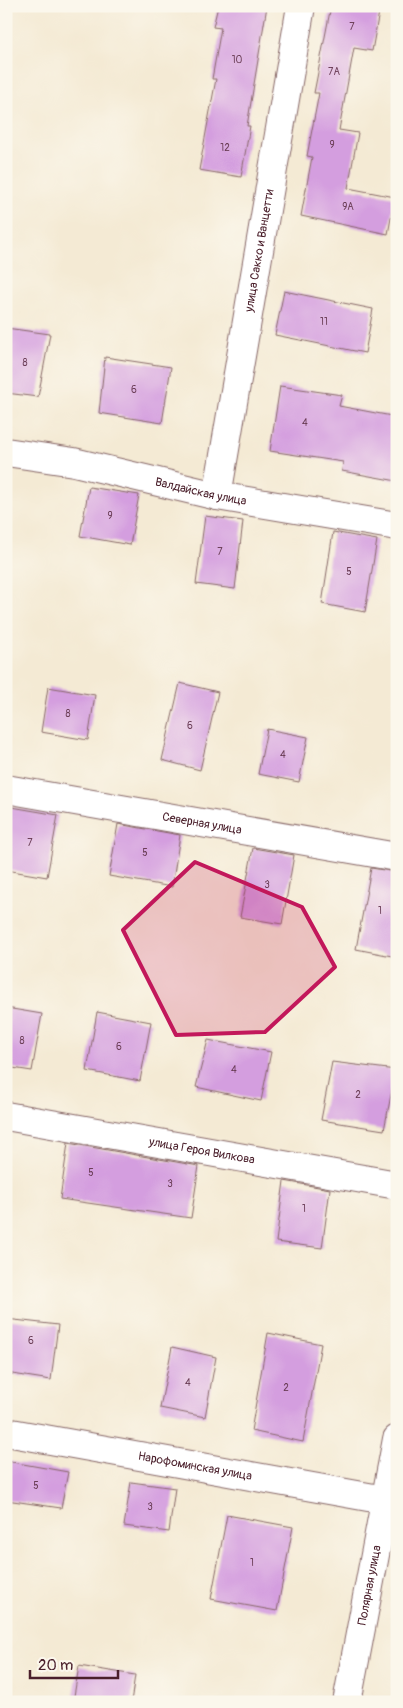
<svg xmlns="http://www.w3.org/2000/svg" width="403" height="1708" viewBox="0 0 403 1708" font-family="Pangolin,sans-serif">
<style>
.building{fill:#d49edf}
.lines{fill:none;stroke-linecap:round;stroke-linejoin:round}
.street-casing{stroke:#866666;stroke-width:30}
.street{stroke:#fff;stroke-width:28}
.marked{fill:#c2185b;fill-opacity:0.2;stroke:#c2185b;stroke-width:4;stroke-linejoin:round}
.labels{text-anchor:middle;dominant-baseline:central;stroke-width:4;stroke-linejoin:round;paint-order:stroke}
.number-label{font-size:10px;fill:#6c3f58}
.street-label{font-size:12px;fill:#4a1f2b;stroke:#fbf7ec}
</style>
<rect width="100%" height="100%" fill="#fbf7ec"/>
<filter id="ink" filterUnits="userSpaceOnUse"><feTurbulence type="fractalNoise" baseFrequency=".02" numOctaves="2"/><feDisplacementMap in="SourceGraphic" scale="10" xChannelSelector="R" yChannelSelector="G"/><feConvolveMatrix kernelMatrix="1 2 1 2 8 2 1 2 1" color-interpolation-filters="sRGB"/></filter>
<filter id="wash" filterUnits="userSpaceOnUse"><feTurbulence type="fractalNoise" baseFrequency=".0096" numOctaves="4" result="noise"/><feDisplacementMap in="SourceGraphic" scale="20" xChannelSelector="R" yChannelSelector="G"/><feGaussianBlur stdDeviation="1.12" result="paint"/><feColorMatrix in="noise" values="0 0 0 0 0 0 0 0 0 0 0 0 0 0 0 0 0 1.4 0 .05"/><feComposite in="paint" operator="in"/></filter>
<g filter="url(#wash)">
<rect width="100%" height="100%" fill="#f4ead4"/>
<g id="blocks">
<!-- building -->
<g class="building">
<path d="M218,6H267L247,126H250L241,177L199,170L216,79H212L221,28L213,27Z"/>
<path d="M331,6H345L379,12L372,51L354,48L339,130L358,133L348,188L395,197L388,234L301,216L312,157L307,156L319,93H314Z"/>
<path d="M284,291L373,309L365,353L275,335Z"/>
<path d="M6,328L50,334L38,397L6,393Z"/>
<path d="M105,357L171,367L162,423L99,413Z"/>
<path d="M280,386L342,395L339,406L397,417V481L342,471L343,462L270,451Z"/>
<path d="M89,487L139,495L130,545L80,536Z"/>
<path d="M205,516L243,521L235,589L196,584Z"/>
<path d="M333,532L377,540L365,612L322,604Z"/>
<path d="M180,683L218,692L200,770L162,760Z"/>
<path d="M48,687L95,695L88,740L41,732Z"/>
<path d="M267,729L308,737L299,782L258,774Z"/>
<path d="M6,806L58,815L47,877L6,870Z"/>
<path d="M118,824L180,835L172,887L109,876Z"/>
<path d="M253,848L294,855L282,924L240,917Z"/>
<path d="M371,868L397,872V957L356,949Z"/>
<path d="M6,1008L42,1014L32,1071L6,1067Z"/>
<path d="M97,1012L151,1022L140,1081L87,1071Z"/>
<path d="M208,1040L271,1052L261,1101L196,1087Z"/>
<path d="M332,1062L396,1070L384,1130L321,1120Z"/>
<path d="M68,1143L199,1166L191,1218L60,1199Z"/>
<path d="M284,1181L330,1189L322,1248L276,1242Z"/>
<path d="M6,1319L58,1325L51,1380L6,1373Z"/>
<path d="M268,1333L321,1344L303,1442L251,1431Z"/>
<path d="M172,1347L216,1357L205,1417L160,1408Z"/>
<path d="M6,1461L68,1472L61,1508L6,1500Z"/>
<path d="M131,1482L175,1488L169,1532L124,1526Z"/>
<path d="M227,1515L293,1527L277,1611L211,1599Z"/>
<path d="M79,1666L135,1675L131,1702H73Z"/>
</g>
</g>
</g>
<g filter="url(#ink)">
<use href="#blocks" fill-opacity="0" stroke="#866666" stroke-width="1"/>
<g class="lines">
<!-- street casing -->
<g class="street-casing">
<g id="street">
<path id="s1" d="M6,452L74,462L217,496L397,526"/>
<path id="s2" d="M217,496L301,6"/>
<path id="s3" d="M6,789L397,857"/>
<path id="s4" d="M6,1116L397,1185"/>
<path id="s5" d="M6,1432L385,1500"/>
<path id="s6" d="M347,1702L397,1439"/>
</g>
</g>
<!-- street -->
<use href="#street" class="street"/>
</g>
</g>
<!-- marked area -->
<path class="marked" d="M195,862L302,907L335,967L265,1032L176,1035L123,930Z"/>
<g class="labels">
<!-- number labels -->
<g class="number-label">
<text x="352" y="27">7</text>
<text x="237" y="60">10</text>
<text x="334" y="72">7А</text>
<text x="332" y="145">9</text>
<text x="225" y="148">12</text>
<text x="348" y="207">9А</text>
<text x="324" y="322">11</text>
<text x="25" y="363">8</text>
<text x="134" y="390">6</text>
<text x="305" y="423">4</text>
<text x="110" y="516">9</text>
<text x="220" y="552">7</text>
<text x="349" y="572">5</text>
<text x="68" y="714">8</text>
<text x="190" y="726">6</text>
<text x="283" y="755">4</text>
<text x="30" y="843">7</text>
<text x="145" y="853">5</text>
<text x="267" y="885">3</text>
<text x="380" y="911">1</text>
<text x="22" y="1041">8</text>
<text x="119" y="1047">6</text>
<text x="234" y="1070">4</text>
<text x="358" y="1095">2</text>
<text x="91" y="1173">5</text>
<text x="170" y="1184">3</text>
<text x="304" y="1209">1</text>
<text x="31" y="1341">6</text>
<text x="188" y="1383">4</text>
<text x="286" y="1388">2</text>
<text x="36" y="1486">5</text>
<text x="150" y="1507">3</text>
<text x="252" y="1563">1</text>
</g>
<!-- street labels -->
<g class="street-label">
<text stroke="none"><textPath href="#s2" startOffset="249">улица Сакко и Ванцетти</textPath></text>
<text stroke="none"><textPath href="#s1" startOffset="199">Валдайская улица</textPath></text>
<text stroke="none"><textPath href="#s3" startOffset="199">Северная улица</textPath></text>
<text stroke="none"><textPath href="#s4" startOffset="199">улица Героя Вилкова</textPath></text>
<text stroke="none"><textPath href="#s5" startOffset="192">Нарофоминская улица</textPath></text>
<text stroke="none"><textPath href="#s6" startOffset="119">Полярная улица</textPath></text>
</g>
</g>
<!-- margin -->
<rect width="403" height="1708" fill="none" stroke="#fbf7ec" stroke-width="25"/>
<!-- scale -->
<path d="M30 1670v8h88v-8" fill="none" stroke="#4a1f2b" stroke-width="2.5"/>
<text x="38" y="1670" font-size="15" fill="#4a1f2b" stroke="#fbf7ec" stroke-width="4" paint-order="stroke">20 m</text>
</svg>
